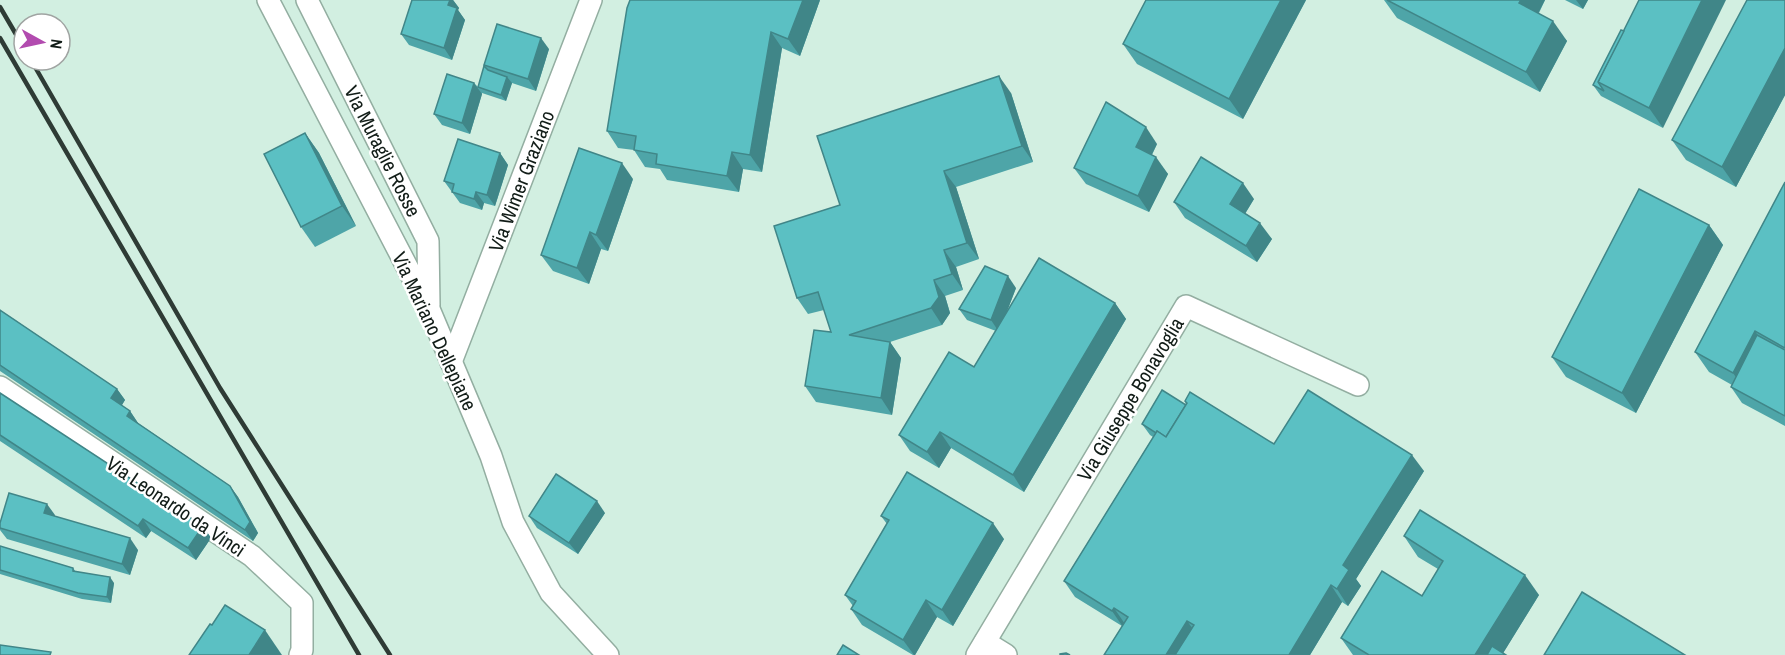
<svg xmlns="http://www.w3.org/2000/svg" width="1785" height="655" viewBox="0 0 1785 655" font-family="'Archivo Narrow',sans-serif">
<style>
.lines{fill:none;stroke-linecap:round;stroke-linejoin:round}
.minor-casing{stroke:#93aea1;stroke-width:24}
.minor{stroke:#fff;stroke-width:21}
.rail{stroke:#2e3b35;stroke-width:4.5}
.wall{fill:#4ea5a8}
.shaded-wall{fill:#408688}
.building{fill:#5bc0c3;stroke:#408688;stroke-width:1.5}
.labels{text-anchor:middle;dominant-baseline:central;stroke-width:5;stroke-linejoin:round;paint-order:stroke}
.street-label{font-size:20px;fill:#111c17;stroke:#fff}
</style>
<rect width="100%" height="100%" fill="#d2efe1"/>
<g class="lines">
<!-- minor casing -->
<g class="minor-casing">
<g id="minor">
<path d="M268,0L429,309L491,456L513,522L551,593L608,655"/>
<path d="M307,0L428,241L429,305"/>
<path d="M451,362L591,0"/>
<path d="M0,387L252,556L302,603V650L300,655"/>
<path d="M985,642L1006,655"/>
<path d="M977,655L1186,306L1358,385"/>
</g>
</g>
<!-- minor -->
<use href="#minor" class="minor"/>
<!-- rail -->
<g class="rail">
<path d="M0,7L24,48"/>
<path d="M0,38L359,655"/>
<path d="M31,60L220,388L390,655"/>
</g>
</g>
<!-- wall -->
<g class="wall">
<path d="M412,0H453L459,8L458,10L465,20L452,60L409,45L401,34Z"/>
<path d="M820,0L800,56L782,48L762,172L743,169L739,192L667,180L660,169L645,167L634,150L618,148L607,131Z"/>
<path d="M1306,0L1243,119L1137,64L1123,44Z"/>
<path d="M1384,0H1545L1539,13L1567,41L1540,92L1397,18Z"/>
<path d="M1565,0H1588L1583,9Z"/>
<path d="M1785,0V95L1736,187L1686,160L1672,140Z"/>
<path d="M1624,31L1663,128L1601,96L1593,85Z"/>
<path d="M549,49L536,91L512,83L506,101L482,93V94L470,134L442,125L434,114L474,83L478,87L484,66V65Z"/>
<path d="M1011,93L1033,162L956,187L979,259L956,267L963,290L945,296L950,313L942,325L890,342L901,358L892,415L816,402L805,386L831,332L824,310L808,314L797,298L840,205Z"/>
<path d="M305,133L319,153L356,226L315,247L301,227Z"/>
<path d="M1157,144L1152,155L1168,174L1149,212L1086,184L1074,168Z"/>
<path d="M500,153L508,165L495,206L484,203L482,210L460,203L444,181Z"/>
<path d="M633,179L608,251L601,249L589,284L553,271L541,255Z"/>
<path d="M1785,182V426L1742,403L1731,387L1732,385L1709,372L1695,352Z"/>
<path d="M1254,199L1245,214L1272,239L1257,262L1185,218L1174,202Z"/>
<path d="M1709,225L1723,245L1636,413L1566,377L1552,357Z"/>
<path d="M1016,288L1006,314L1115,303L1126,319L1024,492L951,448L939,468L910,451L899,435L974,367L996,331L967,320L959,309Z"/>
<path d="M0,310L117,389L125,400L121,406L130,411L138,423L230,486L238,497L258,533L253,541L0,371Z"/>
<path d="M0,393L203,526L211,538L196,560L151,531L146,538L0,441Z"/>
<path d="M1185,401L1274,444L1424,471L1356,579L1361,586L1348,606L1342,602L1310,655H1104L1122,626L1075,597L1064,581L1153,437L1150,435L1142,424L1186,405Z"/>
<path d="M605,513L578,554L537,528L529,516Z"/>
<path d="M55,515V516L138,550L130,575L7,539L0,530V523Z"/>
<path d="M881,516L1004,539L953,626L937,617L915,655H913L862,625L851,609L853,606L845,595L887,524Z"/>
<path d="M1404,536L1539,595L1503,653L1506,655H1353L1341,638L1422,596L1438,569L1418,557Z"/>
<path d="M0,546L73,568L76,572L114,583L111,603L82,599L0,574Z"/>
</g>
<!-- shaded-wall -->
<g class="shaded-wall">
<path d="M450,0H453L459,8L458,10L465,20L452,60L444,48L448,5Z"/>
<path d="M803,0H820L800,56L788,39Z"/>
<path d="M1281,0H1306L1243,119L1229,99Z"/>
<path d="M1521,0H1545L1533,23L1519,3Z"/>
<path d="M1576,0H1588L1583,9Z"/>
<path d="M1702,0H1726L1663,128L1649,108Z"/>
<path d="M1553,21L1567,41L1540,92L1526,72Z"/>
<path d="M771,32L782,48L762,172L750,155Z"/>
<path d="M541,38L549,49L536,91L528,79Z"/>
<path d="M1785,48V95L1736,187L1722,167Z"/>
<path d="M999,76L1011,93L1033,162L1022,146Z"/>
<path d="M507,77L512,83L506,101L501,95Z"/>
<path d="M474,83L482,94L470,134L462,123Z"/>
<path d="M1146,127L1157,144L1147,164L1136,147Z"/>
<path d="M305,133L319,153L356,226L342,206Z"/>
<path d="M732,152L743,169L739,192L727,176Z"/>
<path d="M500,153L508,165L495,206L487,195Z"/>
<path d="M1156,157L1168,174L1149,212L1138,196Z"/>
<path d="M622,163L633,179L608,251L596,235Z"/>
<path d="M944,171L956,187L979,259L967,243Z"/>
<path d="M1243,183L1254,199L1241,220L1230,204Z"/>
<path d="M476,192L484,203L482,210L474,199Z"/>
<path d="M1260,223L1272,239L1257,262L1246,246Z"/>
<path d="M1709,225L1723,245L1636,413L1622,393Z"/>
<path d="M590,232L601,249L589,284L577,268Z"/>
<path d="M944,250L956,267L963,290L952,274Z"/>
<path d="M1008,276L1016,288L999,332L991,320Z"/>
<path d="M934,280L945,296L950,313L942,325L931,308Z"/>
<path d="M1115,303L1126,319L1024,492L1013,475Z"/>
<path d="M1755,331L1769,352L1747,393L1733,373Z"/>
<path d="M890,342L901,358L892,415L881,398Z"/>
<path d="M117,389L125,400L119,410L111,398Z"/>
<path d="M130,411L138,423L135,427L127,416Z"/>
<path d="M940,432L951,448L939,468L927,452Z"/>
<path d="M1412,455L1424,471L1356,579L1361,586L1348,606L1337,589L1343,565Z"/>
<path d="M230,486L238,497L258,533L253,541L245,530Z"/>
<path d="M597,501L605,513L578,554L569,543Z"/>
<path d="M47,504L55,515L52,525L44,513Z"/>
<path d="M143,519L151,531L146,538L138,526Z"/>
<path d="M993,523L1004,539L953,626L942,610Z"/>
<path d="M203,526L211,538L196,560L188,548Z"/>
<path d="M130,538L138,550L130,575L122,564Z"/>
<path d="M1525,575L1539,595L1502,655H1475Z"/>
<path d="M110,577L114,583L111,603L107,597Z"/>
<path d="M1331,585L1342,602L1310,655H1289Z"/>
<path d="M926,600L937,617L915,655H914L903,640Z"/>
<path d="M1114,608L1125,624L1123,627L1112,611Z"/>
<path d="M1187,621L1199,637L1188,655H1166Z"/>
<path d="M265,630L282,655H249Z"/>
</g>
<!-- building -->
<g class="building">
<path d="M412,0H450L448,5L457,8L444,48L401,34Z"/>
<path d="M630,0H803L788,39L771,32L750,155L732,152L727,176L656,164L657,154L634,150L636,136L607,131L627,8Z"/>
<path d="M1146,0H1281L1229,99L1123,44Z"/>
<path d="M1387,0H1521L1519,3L1553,21L1526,72Z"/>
<path d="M1639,0H1702L1649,108L1598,82Z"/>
<path d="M1747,0H1785V48L1722,167L1672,140Z"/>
<path d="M497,24L541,38L528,79L484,65Z"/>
<path d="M1621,30L1624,31L1598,82L1604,91L1593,85Z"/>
<path d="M484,66L488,70L507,77L501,95L478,87Z"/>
<path d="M447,74L474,83L462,123L434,114Z"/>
<path d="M999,76L1022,146L944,171L967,243L944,250L952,274L934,280L939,297L931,308L849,335L890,342L881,398L805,386L814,330L831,332L818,292L797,298L774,226L840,205L817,136Z"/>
<path d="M1106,102L1146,127L1136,147L1156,157L1138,196L1074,168Z"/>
<path d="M305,133L342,206L301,227L264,154Z"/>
<path d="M458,139L500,153L487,195L476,192L474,199L452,192L454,184L444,181Z"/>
<path d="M579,148L622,163L596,235L590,232L577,268L541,255Z"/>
<path d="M1201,157L1243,183L1230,204L1260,223L1246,246L1174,202Z"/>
<path d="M1785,182V348L1755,331L1733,373L1695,352Z"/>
<path d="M1639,189L1709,225L1622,393L1552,357Z"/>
<path d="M1039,258L1115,303L1013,475L940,432L927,452L899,435L949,352L974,367Z"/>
<path d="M985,266L1008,276L991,320L959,309Z"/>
<path d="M0,310L117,389L111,398L130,411L127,416L230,486L250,522L245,530L0,365Z"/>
<path d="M1757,335L1785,350V416L1731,387Z"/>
<path d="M1162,390L1186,405L1166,437L1157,431L1156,433L1142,424Z"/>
<path d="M1308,390L1412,455L1343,565L1349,570L1337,589L1331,585L1289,655H1175L1194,625L1187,621L1166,655H1104L1128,617L1114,608L1112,611L1064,581L1157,431L1166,437L1187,403L1185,401L1190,392L1274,444Z"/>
<path d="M0,393L203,526L188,548L143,519L138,526L0,435Z"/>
<path d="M907,472L993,523L942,610L926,600L903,640L851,609L856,601L845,595L889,520L881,516Z"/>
<path d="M556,474L597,501L569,543L529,516Z"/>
<path d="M9,493L47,504L44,513L130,538L122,564L0,528V523Z"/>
<path d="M1420,510L1525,575L1475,655H1369L1341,638L1382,571L1422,596L1443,561L1404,536Z"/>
<path d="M0,546L73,568V571L110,577L107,597L78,593L0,570Z"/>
<path d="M1582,592L1685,655H1544Z"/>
<path d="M225,605L265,630L249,655H189L210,624L212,625Z"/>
<path d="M0,645L51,652L50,655H0Z"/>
<path d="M843,645L859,655H837Z"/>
<path d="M1492,646L1506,655H1487Z"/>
<path d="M1066,653L1070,655H1060V654Z"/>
</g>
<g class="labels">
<!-- street labels -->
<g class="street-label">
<text transform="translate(383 151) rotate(63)">Via Muraglie Rosse</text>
<text transform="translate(521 181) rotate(-69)">Via Wimer Graziano</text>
<text transform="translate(435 331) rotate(65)">Via Mariano Dellepiane</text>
<text transform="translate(1130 399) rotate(-59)">Via Giuseppe Bonavoglia</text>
<text transform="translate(176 506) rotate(34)">Via Leonardo da Vinci</text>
</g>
</g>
<!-- north arrow -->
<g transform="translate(42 42) rotate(98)"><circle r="28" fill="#ffffff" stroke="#a0a4a2" stroke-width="1.5"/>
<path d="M0-4.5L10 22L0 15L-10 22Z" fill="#b24baf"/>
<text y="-9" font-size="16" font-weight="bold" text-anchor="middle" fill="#111c17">N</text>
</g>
</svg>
